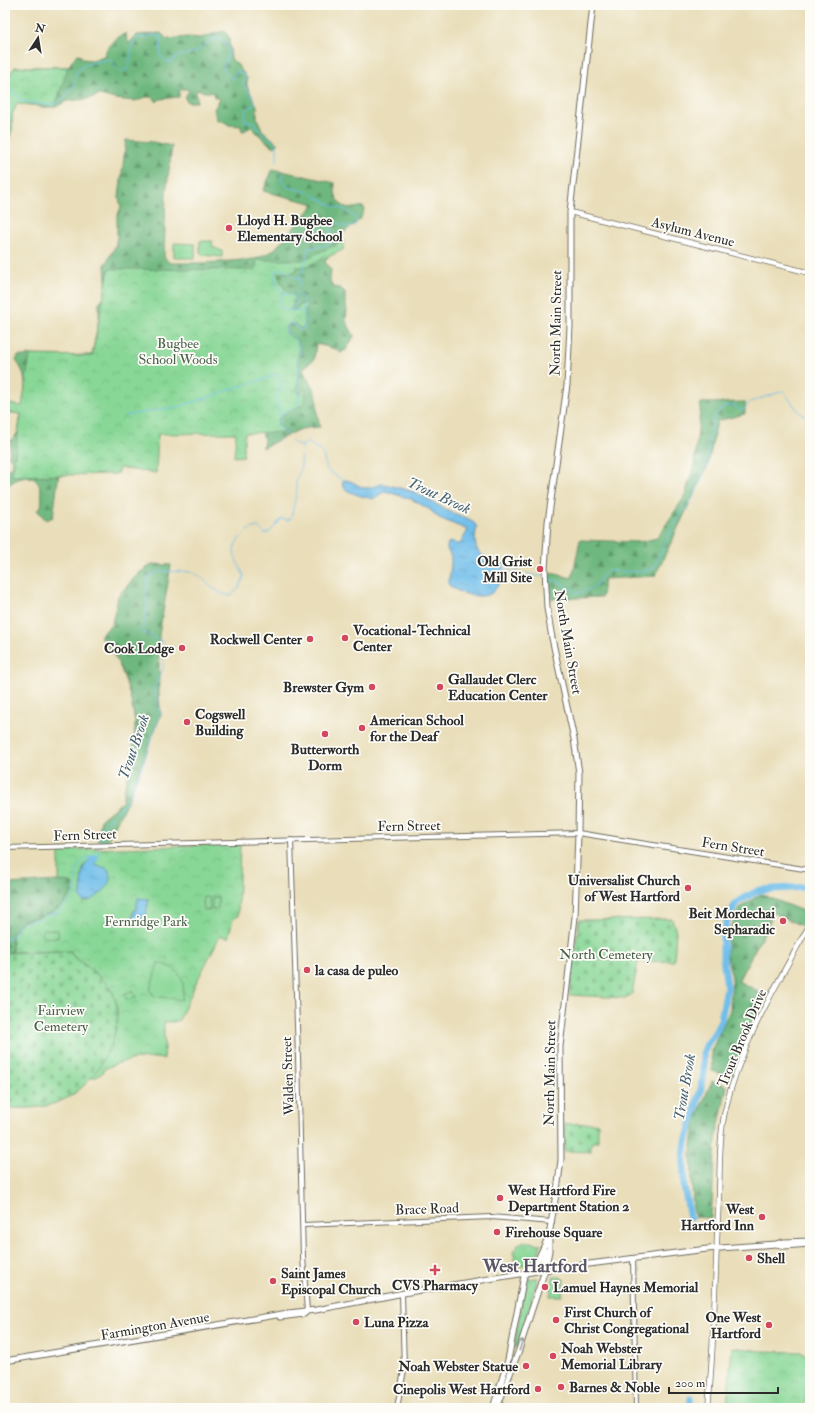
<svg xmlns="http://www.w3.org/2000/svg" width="815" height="1413" viewBox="0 0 815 1413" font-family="'IM FELL Double Pica',serif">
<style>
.grass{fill:url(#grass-dots);stroke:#5a8160}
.forest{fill:url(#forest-firs);stroke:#4c7255}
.cemetery{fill:url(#cemetery-stones);stroke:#5a8160}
.park{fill:url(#park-crowns);stroke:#5a8160}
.pitch{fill:#88d796;stroke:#5a8160}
.water{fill:url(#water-ripples);stroke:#4d748a}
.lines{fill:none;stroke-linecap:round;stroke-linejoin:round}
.stream{stroke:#6fbeea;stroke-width:1}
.river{stroke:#6fbeea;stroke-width:7}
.tertiary-casing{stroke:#6e6a5d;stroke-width:6}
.secondary-casing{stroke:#6e6a5d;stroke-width:6}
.primary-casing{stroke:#6e6a5d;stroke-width:7}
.tertiary{stroke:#fff;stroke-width:4}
.secondary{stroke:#fff;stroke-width:4.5}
.primary{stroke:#fff;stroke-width:5}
.oneway{stroke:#a0a0a0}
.poi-dot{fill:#d1495b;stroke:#fdfcf7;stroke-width:1.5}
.labels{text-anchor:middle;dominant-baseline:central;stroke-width:3.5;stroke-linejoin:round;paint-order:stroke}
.poi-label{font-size:14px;font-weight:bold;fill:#2b2b2b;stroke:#fdfcf7;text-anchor:start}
.street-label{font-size:14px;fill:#2b2b2b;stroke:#fdfcf7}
.park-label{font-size:14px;fill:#475f4b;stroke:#fdfcf7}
.water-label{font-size:15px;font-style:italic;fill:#435e6e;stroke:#fdfcf7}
.district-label{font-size:18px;font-weight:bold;fill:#5a5665;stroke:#fdfcf7}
</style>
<defs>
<pattern id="grass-dots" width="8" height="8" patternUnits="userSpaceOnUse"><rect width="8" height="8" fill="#88d796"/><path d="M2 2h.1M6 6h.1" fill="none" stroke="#76b981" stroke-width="1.8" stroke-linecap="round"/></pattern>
<pattern id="forest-firs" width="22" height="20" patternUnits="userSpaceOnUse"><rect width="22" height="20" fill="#6eb87f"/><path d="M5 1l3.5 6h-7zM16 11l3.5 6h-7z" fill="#5b9668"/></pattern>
<pattern id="cemetery-stones" width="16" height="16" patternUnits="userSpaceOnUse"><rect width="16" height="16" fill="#88d796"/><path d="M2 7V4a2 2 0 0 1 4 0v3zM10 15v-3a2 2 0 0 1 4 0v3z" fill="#76b981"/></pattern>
<pattern id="park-crowns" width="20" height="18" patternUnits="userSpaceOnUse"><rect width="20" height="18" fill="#88d796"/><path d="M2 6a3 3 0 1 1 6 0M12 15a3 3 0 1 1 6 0" fill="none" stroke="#76b981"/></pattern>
<pattern id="water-ripples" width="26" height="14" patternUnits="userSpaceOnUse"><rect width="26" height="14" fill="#6fbeea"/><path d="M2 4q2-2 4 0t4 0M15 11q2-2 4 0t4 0" fill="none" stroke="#5b9bbe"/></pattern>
</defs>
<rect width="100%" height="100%" fill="#fdfcf7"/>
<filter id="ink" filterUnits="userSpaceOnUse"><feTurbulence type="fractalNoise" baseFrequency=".025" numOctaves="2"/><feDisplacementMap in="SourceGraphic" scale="8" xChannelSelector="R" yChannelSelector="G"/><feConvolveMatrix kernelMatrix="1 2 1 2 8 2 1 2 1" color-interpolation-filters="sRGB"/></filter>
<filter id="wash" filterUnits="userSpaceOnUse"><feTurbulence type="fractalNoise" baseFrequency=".012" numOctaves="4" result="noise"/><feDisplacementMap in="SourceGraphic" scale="16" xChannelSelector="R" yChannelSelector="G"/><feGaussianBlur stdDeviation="0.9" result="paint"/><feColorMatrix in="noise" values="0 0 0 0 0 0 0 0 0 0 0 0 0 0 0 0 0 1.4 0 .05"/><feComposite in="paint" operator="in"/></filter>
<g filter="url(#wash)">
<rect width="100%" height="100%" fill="#e9deb9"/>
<!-- grass -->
<path class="grass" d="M538,1278L518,1346L514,1348L525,1282L527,1279Z"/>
<!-- forest -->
<g class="forest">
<path d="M224,31L229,37L231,59L237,64L247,78V86L257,106V117L262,130L278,144L275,147L270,145L251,127L242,132L241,126L229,125L223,121H217L214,109L220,99L214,97L213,92H204L198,89L195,94L197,97V102H187L185,98L189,90L187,89H183L179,91V97L160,99L157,102L153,97H145L143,99L134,101L115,99L100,95L87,99L67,101L55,107H41L33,105L17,104L12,114V130L5,149V75L9,76L15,67H68L77,54H79L83,59L92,60L104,56C108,43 115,39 126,33L127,40L129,43L137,35L161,33L167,39L188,37L201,38L216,33Z"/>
<path d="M126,140L153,142L172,146L166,194L164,257L170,263H204L255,259L273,251L315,204L263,191L273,169L335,183C334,194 337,208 352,208C357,208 359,206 364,207C364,217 357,223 349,228C345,231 343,234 339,236L338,244L329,254L325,262L331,270L330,281L333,287L340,288L345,292V301L347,310L346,321L354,336L346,350L340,353L336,349L316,344L314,360L309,363L303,370L306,376L314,390L317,398V412L320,427L308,428L298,430L263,448L264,439L262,432L155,431L116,465L59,473L53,517L46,520L37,510L41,507C43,494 41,473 22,478C16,479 10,484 5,487V471L13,466L12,460L9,457L11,440C21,433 18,425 21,414L5,412L23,406C25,389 28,375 16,361L18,356H24L29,355L50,356L92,355L99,318V303L107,293L105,265L115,247L117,237V217L121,207L119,198L120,189Z"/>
<path d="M745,402V414L717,421L708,465L655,576L604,579L602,597L552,599L549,586L548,572L572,578L580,540L639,542L657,538L685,496L694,464L701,403Z"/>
<path d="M153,564L171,565L159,635V699L161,715L127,801L107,842L98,841L101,819L122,802C126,778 134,751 135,726C135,721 134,716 133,711C128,684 119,656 100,636L112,624L118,596L139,573Z"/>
<path d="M59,881L71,882L74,885C73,888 73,892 71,894C63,911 40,918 23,920L12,934V952L5,953V884Z"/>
<path d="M761,894L810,914V917L804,927L765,909L761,915L771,920L738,981L764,994L731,1077L712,1071L711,1051L730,1010L732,977L726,954L729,934L739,908Z"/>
<path d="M712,1081L727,1086L716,1139L711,1218L695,1217L693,1208L691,1153L696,1118Z"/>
</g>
<!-- cemetery -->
<g class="cemetery">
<path d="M672,919L676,931L674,961L638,962L632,994L625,998L569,995L579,920Z"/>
<path d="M71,951L72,955C87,967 109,979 115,998C127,1033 95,1086 63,1100C46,1108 28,1109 9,1108V1111H5V953Z"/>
<path d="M598,1123V1141L591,1143V1152L564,1151L565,1124Z"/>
</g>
<!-- park -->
<g class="park">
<path d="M15,67H68L55,107C42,107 30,104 17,104L12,114V130L5,149V75L9,76Z"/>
<path d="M200,241H212L213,247L222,251V257L202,255L200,252Z"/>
<path d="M344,241L343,250L307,266L297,267L295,272L278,273C280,284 285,292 295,297L293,306L290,309L292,310H297L300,305L306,303L307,306L304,317L305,325L302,328L298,327L295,324L290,323L286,326V333L298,342L299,351L297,362L299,364C299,370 297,388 298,393L301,394L304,389H306L304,404L288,411L278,419V425L287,432L245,433L243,453L244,456L234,457L236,433L158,434L156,473L119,468L117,474L12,476L21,414L5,412V403L22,406L30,355L92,356L109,269L255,270L257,260H302Z"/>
<path d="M240,844L238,916L233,919L228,938L220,936L196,983L179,1020L174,1022H164V1059H160L159,1058C137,1059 123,1059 103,1070V1072L97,1077L91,1078C112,1052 132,1007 103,980C94,971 82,963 72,955L71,951L12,952V934L23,920C40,918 63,911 71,894C73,892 73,888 74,885L70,882L59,881V850Z"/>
<path d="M524,1241L541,1244C539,1258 530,1264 517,1267L513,1252L519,1244Z"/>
<path d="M553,1277H561V1279H564L562,1296H550Z"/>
<path d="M732,1347L761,1351L801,1352L808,1357L810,1360V1368L804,1408L727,1407Z"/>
</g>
<!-- pitch -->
<g class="pitch">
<path d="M174,243L195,244V258H174Z"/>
<path d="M203,897H209L210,910H204Z"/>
<path d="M212,897H218V909L212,910Z"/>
<path d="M43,929L58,930V938L42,937Z"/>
<path d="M158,963C178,966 187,979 182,1000L154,996L150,990Z"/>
<path d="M133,990L136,997L127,1000L124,994Z"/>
</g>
<!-- water -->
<g class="water">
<path d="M344,480C353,480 358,487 366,488C372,489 378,483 384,484L415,492L448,511L469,519L474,523L477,527C470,554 483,558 505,564C502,572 500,586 493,592C483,601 457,593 449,585C448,576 452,568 451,558C450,552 445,551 448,543L451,542L457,544H460L468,530L439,518L429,509L411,499L385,491L373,499C365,497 335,491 344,480Z"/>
<path d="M91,859L97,865L108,869C116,884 97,900 84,902L80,898C84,884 77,868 91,859Z"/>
<path d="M138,898L149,899L146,916L141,917L143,926L136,924L132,919L134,910H136Z"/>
</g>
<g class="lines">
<!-- stream -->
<g class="stream">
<path d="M5,91L13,90L21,101L46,105L59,103L73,87L77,71L87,64L107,59L113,62L116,70L123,72L128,69L133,42L138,37L147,38L150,35L161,36L160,56L169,63L178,56L196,52L215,37L221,38L229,51L223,69L232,80L238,70L246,77L243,83L256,103L246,110L244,121L254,122L258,129L277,145V162"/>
<path d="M281,174L283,183L288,187L308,192L333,206L344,209L356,218L355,225L349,227L335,223L330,227L333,236L331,243L323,246L308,248L305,264L299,279C293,278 290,271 280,269L274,273L276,285L284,293L279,300V306L290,311H304V318L306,320L304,325L305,328L299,330L294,324L290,323L285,328L286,332L297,342L300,353L297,362L299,368V403L296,408L284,411L278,423L279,430L285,431L289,436"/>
<path d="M299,279L300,284L295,290L304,300V311"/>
<path d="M284,293L292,295L296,298V303L291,310"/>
<path d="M228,390L271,377L275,374L278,375L281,390L277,393L275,399L278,406L279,414H283"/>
<path d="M124,416L182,406L227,391"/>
<path d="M292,441L296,445L302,446"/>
<path d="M503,569L543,577"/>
<path d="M548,578L562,583L576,593C585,592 595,588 599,581C602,576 603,574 608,570C619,572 643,573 653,569L673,526L695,495L707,464L709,439L712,430L714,415C727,405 728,401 742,411L750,402L783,391L800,413L810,419"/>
<path d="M100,844L101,831L103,826L116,811L128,801L141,770L160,714L154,688L163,670L164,647L162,641L142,632L147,609V584L149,577L159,571L191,572L201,577L210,586L221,593L230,596C238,590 241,585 244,576C237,560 227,550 242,536C247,531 250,528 258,527L265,534L270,532L281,519L288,520L291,518L297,491L296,482L301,466L302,446L307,442L322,452L327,470L344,481"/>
<path d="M5,939L14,936L18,927L25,921L39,920L43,916L57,913C61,905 70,903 74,894C80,878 70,868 88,857L95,858L98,855L100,847"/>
</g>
<!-- river -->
<g class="river">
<path d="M92,860L95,858"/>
<path d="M690,1218L684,1187V1156L686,1142L701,1089L704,1072L703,1053L707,1044L716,1031L721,1020L727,987L723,958V937L727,921L736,903L759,890L807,887L810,883"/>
<path d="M690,1408L691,1398"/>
</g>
</g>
</g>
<g filter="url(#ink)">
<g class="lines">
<!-- tertiary casing -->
<g class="tertiary-casing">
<g id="tertiary">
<path d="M291,840L298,1056L303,1257L307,1311"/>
<path d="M5,848L578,833L810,870"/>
<path d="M303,1225L491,1217L552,1222"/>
<path d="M633,1258L636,1408"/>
<path d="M397,1408L404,1370L402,1294"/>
</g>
</g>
<!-- secondary casing -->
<g class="secondary-casing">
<g id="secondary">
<path d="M570,212L810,273"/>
<path d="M708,1408C715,1338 715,1267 719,1196C720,1168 719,1138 725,1111C740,1044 777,984 810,924"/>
</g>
</g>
<!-- primary casing -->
<g class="primary-casing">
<g id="primary">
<path d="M777,1244L784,1246L810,1244"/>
<path d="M545,1270C539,1265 544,1258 546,1251"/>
<path d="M280,1317L304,1314L307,1311"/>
<path d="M5,1361L288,1313L316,1310L409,1292L550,1269L707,1249L776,1244L784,1242L810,1241"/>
<path d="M493,1408L508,1360L524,1276L527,1271L537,1261L547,1240"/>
<path d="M497,1408L519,1350L531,1312L545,1270L549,1251V1235L558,1183L561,1160L560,1047L575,917L578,833L579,773L574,739L552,638L547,608L545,569L548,522L567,385L570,326V212L593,5"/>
</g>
</g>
<!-- tertiary -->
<use href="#tertiary" class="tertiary"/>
<!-- secondary -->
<use href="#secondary" class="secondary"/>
<!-- primary -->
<use href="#primary" class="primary"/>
</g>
<!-- one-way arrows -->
<defs><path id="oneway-shaft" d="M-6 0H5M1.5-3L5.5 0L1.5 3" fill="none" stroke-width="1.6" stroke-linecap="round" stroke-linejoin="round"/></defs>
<use class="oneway" href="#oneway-shaft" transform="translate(521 1345) rotate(-73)"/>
</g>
<!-- markers -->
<g class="poi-dot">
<circle cx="229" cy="228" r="4"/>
<circle cx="540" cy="569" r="4"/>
<circle cx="345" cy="638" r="4"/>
<circle cx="310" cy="639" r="4"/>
<circle cx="182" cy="648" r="4"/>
<circle cx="372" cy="687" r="4"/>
<circle cx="440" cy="687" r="4"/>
<circle cx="187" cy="722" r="4"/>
<circle cx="362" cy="728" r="4"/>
<circle cx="325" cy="734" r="4"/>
<circle cx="688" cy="888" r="4"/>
<circle cx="783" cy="921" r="4"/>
<circle cx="307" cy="970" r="4"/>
<circle cx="500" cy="1198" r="4"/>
<circle cx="762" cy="1217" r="4"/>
<circle cx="497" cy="1232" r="4"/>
<circle cx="749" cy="1258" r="4"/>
<path d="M433 1264h4v4h4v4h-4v4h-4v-4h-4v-4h4z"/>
<circle cx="273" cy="1281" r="4"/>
<circle cx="545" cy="1287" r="4"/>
<circle cx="556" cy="1320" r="4"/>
<circle cx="356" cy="1322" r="4"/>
<circle cx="769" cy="1325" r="4"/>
<circle cx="553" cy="1356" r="4"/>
<circle cx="526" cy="1366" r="4"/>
<circle cx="561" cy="1387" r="4"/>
<circle cx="538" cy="1389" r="4"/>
</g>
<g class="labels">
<!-- poi labels -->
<g class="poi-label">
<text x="237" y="220">Lloyd H. Bugbee<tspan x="237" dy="16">Elementary School</tspan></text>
<text x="532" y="561" text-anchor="end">Old Grist<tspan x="532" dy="16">Mill Site</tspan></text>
<text x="353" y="630">Vocational-Technical<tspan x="353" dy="16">Center</tspan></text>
<text x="302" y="639" text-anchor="end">Rockwell Center</text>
<text x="174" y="648" text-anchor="end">Cook Lodge</text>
<text x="448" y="679">Gallaudet Clerc<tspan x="448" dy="16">Education Center</tspan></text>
<text x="364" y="687" text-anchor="end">Brewster Gym</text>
<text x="195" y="714">Cogswell<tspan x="195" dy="16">Building</tspan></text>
<text x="370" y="720">American School<tspan x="370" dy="16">for the Deaf</tspan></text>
<text x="325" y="749" text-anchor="middle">Butterworth<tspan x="325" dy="16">Dorm</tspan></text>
<text x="680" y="880" text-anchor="end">Universalist Church<tspan x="680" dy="16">of West Hartford</tspan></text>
<text x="775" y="913" text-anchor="end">Beit Mordechai<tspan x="775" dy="16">Sepharadic</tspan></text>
<text x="315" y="970">la casa de puleo</text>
<text x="508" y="1190">West Hartford Fire<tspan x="508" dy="16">Department Station 2</tspan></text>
<text x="754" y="1209" text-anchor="end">West<tspan x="754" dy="16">Hartford Inn</tspan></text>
<text x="505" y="1232">Firehouse Square</text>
<text x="757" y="1258">Shell</text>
<text x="281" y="1273">Saint James<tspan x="281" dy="16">Episcopal Church</tspan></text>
<text x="435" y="1285" text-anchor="middle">CVS Pharmacy</text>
<text x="553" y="1287">Lamuel Haynes Memorial</text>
<text x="564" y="1312">First Church of<tspan x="564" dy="16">Christ Congregational</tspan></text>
<text x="761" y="1317" text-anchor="end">One West<tspan x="761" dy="16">Hartford</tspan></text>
<text x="364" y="1322">Luna Pizza</text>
<text x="561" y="1348">Noah Webster<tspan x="561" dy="16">Memorial Library</tspan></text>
<text x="518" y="1366" text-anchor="end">Noah Webster Statue</text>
<text x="569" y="1387">Barnes &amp; Noble</text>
<text x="530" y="1389" text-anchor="end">Cinepolis West Hartford</text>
</g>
<!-- street labels -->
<g class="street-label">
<text transform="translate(693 232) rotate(14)">Asylum Avenue</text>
<text transform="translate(556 323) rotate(-89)">North Main Street</text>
<text transform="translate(568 642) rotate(80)">North Main Street</text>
<text transform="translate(409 826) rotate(-1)">Fern Street</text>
<text transform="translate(85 835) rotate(-2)">Fern Street</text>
<text transform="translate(733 847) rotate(9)">Fern Street</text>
<text transform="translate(742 1038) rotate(-67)">Trout Brook Drive</text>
<text transform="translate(550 1073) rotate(-89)">North Main Street</text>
<text transform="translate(288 1076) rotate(-92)">Walden Street</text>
<text transform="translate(427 1209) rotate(-2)">Brace Road</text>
<text transform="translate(155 1326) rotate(-10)">Farmington Avenue</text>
</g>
<!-- park labels -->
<g class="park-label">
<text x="178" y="343">Bugbee<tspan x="178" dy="16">School Woods</tspan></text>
<text x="146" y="921">Fernridge Park</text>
<text x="606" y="954">North Cemetery</text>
<text x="61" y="1010">Fairview<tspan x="61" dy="16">Cemetery</tspan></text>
</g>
<!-- water labels -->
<g class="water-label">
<text transform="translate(439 496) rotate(25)">Trout Brook</text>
<text transform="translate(134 747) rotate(-71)">Trout Brook</text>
<text transform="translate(685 1087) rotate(-80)">Trout Brook</text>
</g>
<!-- district labels -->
<g class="district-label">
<text x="535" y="1266">West Hartford</text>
</g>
</g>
<!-- margin -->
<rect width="815" height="1413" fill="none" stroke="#fdfcf7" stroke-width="20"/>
<!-- north arrow -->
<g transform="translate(38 38) rotate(12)" stroke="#fdfcf7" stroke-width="3" paint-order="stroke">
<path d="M0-3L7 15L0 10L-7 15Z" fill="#2b2b2b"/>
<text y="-6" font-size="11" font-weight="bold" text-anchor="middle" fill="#2b2b2b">N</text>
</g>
<!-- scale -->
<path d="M669 1387v6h109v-6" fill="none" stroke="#2b2b2b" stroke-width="2"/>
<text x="675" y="1387" font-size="12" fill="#2b2b2b" stroke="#fdfcf7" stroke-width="3" paint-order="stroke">200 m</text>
</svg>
